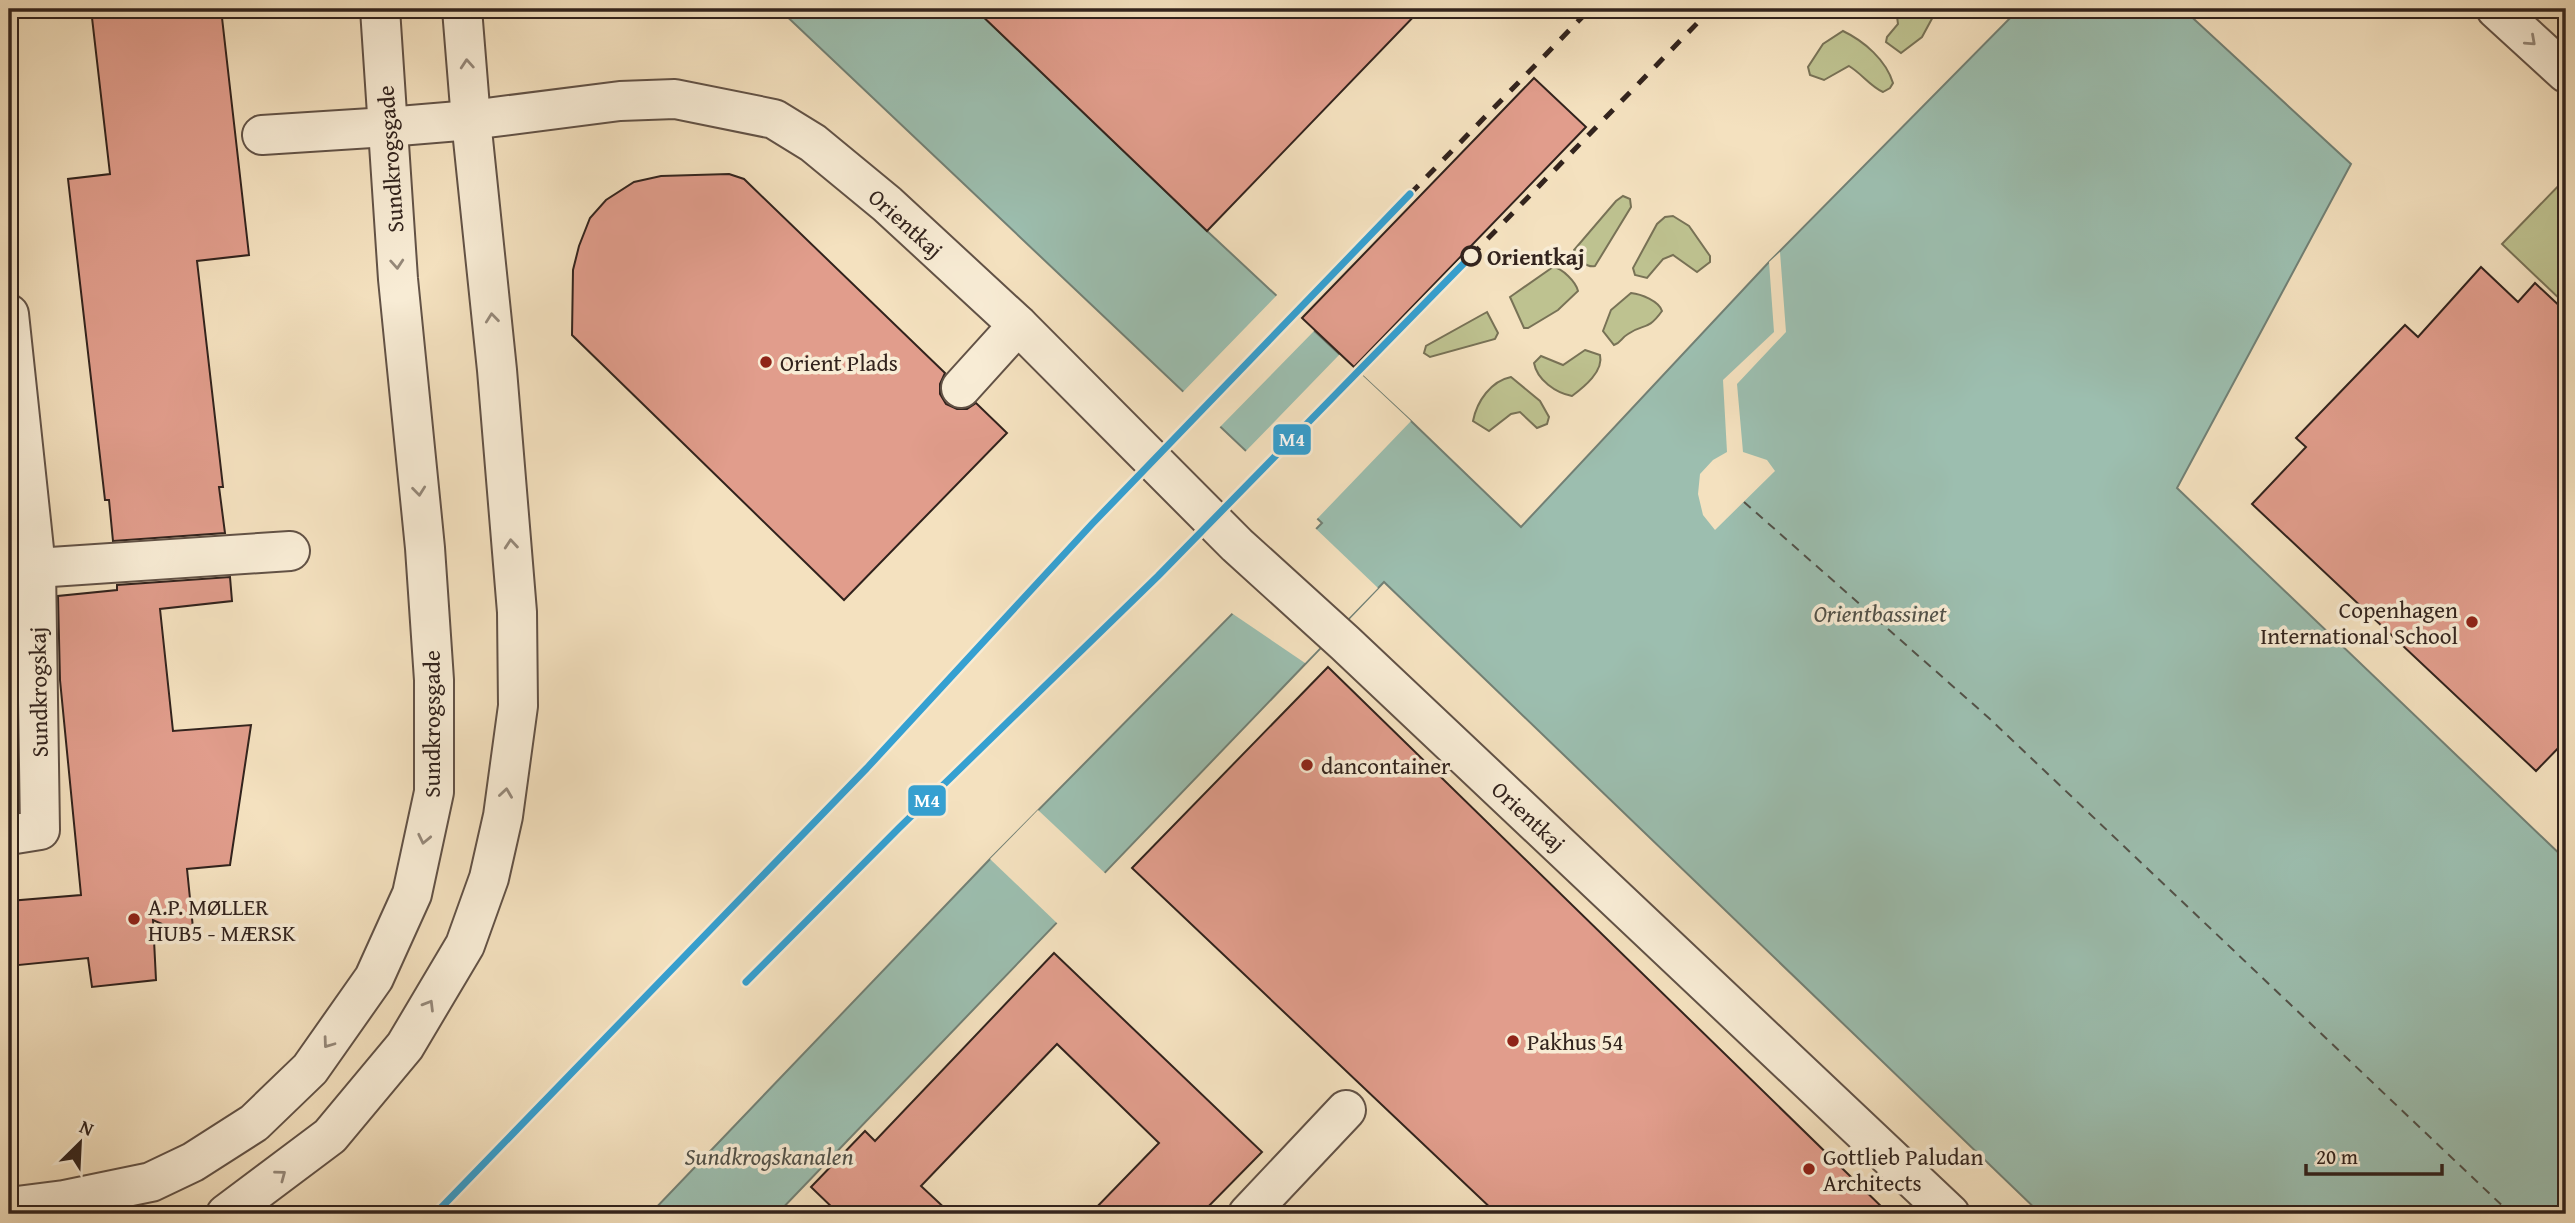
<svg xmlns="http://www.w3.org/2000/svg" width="2575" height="1223" viewBox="0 0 2575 1223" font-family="'Gentium Book Plus',serif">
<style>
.green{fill:#bec290;stroke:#787256;stroke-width:2}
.water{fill:#9cbeaf;stroke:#728075;stroke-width:2}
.pier{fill:#f4e1bf}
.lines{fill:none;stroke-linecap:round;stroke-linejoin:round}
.ferry{stroke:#525249;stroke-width:2;stroke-dasharray:9 7;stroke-linecap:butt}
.building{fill:#e19d8c;stroke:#32231d;stroke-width:2}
.minor-casing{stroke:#625246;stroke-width:42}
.minor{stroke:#f8ecd5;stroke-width:38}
.rail{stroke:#32231d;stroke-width:5;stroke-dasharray:12 12;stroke-linecap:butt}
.metro-1-casing{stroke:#f8ecd5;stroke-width:12}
.metro-1{stroke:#35a0d1;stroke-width:7}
.oneway{stroke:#958879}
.stop-dot{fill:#f8ecd5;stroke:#32231d;stroke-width:3.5}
.poi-dot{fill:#8f2418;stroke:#f8ecd5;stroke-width:2.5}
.labels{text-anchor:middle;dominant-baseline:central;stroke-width:7;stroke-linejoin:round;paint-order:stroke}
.street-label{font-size:23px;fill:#32231d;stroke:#f8ecd5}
.stop-label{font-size:23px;font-weight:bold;fill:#32231d;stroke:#f8ecd5;text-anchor:start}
.poi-label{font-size:23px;fill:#32231d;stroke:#f8ecd5;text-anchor:start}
.water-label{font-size:24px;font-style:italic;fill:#525249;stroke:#f8ecd5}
.line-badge{stroke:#f8ecd5;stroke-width:2.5}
.badge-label{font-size:19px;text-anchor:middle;font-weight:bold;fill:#fff}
</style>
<rect width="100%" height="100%" fill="#f4e1bf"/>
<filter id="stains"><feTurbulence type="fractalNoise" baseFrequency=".00286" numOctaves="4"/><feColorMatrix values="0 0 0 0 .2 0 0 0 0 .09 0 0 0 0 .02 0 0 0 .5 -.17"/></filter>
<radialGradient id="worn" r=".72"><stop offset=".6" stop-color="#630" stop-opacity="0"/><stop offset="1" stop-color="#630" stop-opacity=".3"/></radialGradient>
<!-- green -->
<g class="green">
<path d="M1896,9H1932L1935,13L1922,37L1901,53L1886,42L1887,37L1898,24Z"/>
<path d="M1843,31C1864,41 1886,60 1893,83L1890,88L1883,92C1871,87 1861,73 1849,66L1824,80L1810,75L1808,67L1823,44Z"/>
<path d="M2566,178V305L2502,244Z"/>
<path d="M1623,196L1630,199L1631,207L1595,266C1587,268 1576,259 1574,250L1616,201Z"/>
<path d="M1673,216L1689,226L1710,256V262L1697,272L1673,255L1663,259L1647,278L1635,275L1633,268L1657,224L1665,217Z"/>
<path d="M1553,267C1562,268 1576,282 1578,291L1558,310L1528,328H1524L1510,297Z"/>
<path d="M1631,293C1641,294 1659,301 1662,311C1647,332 1643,323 1628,334C1621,338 1621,343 1614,345L1603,331L1611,310Z"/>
<path d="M1487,312L1498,333L1495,339L1430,357L1424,353L1426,346Z"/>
<path d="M1585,350L1600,355C1604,371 1584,387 1572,396C1556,393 1537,380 1534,363L1541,356L1563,365Z"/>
<path d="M1511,377L1540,401L1549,417L1547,424L1537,428L1520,412L1511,414L1489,431L1473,421C1477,401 1491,381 1511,377Z"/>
</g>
<!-- water -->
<path class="water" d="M779,9H975L1207,231L1411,421L1521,527L1769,262L2019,9H2183L2351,164L2177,488L2566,860V1214H2041L1384,582L777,1214H650L990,859L1322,523Z"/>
<!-- pier -->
<g class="pier">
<path d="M1780,252L1786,332L1737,384L1743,452L1767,460L1775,471L1715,530L1703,515L1698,494L1700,474L1713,460L1727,452L1723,380L1774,332L1769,262Z"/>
<path d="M1279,293L1365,373L1363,376L1411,421L1315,521L1244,453L1340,354L1315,330L1218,429L1181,394Z"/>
<path d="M1313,526L1378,588L1305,663L1230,612Z"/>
<path d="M1038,810L1107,875L1059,925L990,859Z"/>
</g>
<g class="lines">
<!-- ferry -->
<path class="ferry" d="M1744,502L1990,719L2511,1214"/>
</g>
<!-- building -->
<g class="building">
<path d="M91,9H221L249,255L197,261L223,487H219L225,533L113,541L109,500H105L68,179L110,174Z"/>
<path d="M975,9H1421L1207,231Z"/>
<path d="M1534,78L1586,127L1354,367L1302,318Z"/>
<path d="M729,174L744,179L945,373L940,384V394L946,404L957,409H967L976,403L1007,433L844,600L572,335L573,270L579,246L590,218L606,200L634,182L661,176Z"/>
<path d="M2481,267L2518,302L2535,283L2566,312V740L2536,771L2252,504L2306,447L2296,438L2405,325L2418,337Z"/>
<path d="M230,577L232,601L160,609L173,731L251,725L230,865L187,869L194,938L153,920L156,980L92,987L88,958L9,966V901L81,895L60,680L58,596L117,590V585Z"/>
<path d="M1328,667L1889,1214H1497L1132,868Z"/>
<path d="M1054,953L1262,1152L1201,1214H1090L1159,1143L1057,1044L921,1186L951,1214H839L811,1187L865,1131L875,1141Z"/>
</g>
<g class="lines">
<!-- minor casing -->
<g class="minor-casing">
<g id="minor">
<path d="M2496,9L2566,73"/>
<path d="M262,135L387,127L471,120L620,101L675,99L774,119L813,143L887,204L1018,325L1237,545L1345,643L1950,1214"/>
<path d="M9,314L36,568L40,830L9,835"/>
<path d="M961,388L1018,325"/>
<path d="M36,568L290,551"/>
<path d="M9,1207L64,1200L151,1182L193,1162L254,1123L310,1069L374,978L412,894L434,792V680L425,548L398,279L380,9"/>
<path d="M226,1214L330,1136L405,1046L465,945L489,878L503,816L518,706L517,612L497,370L471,120L462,9"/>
<path d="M1248,1214L1346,1110"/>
</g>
</g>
<!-- minor -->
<use href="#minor" class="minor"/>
<!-- rail -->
<g class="rail">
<path d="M1410,194L1590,9"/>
<path d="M1471,256L1711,9"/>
</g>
<!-- metro-1 casing -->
<g class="metro-1-casing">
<g id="metro-1">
<path d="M746,982L899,828L1158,576L1471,256"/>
<path d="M435,1214L867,768L1092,524L1410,194"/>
</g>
</g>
<!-- metro-1 -->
<use href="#metro-1" class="metro-1"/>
</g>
<!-- one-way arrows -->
<defs><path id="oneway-chevron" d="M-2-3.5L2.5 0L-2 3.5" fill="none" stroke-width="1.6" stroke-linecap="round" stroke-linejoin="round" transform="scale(1.75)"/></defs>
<g class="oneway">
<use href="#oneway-chevron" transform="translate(2531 41) rotate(42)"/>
<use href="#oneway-chevron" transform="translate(467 64) rotate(-94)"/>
<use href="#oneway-chevron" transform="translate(397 264) rotate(86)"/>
<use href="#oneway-chevron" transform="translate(492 318) rotate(-96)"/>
<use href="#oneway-chevron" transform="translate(419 491) rotate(84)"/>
<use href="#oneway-chevron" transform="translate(511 544) rotate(-95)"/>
<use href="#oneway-chevron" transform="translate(506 793) rotate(-82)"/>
<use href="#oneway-chevron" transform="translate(424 839) rotate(102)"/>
<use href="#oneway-chevron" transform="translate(429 1005) rotate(-59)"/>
<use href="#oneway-chevron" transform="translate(328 1043) rotate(126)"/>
<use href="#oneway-chevron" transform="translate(281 1175) rotate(-37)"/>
</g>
<!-- markers -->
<circle class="stop-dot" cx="1471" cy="256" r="9"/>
<g class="poi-dot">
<circle cx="766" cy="362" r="7"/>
<circle cx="2472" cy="622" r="7"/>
<circle cx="1307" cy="765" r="7"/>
<circle cx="134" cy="919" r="7"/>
<circle cx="1513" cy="1041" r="7"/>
<circle cx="1809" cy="1169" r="7"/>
</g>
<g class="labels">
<!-- street labels -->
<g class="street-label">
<text transform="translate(390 159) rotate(-94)">Sundkrogsgade</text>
<text transform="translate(906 223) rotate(42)">Orientkaj</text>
<text transform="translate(38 692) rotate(-91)">Sundkrogskaj</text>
<text transform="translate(431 724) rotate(-90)">Sundkrogsgade</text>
<text transform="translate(1529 816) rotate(43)">Orientkaj</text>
</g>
<!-- stop labels -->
<g class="stop-label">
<text x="1487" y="256">Orientkaj</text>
</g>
<!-- poi labels -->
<g class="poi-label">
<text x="780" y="362">Orient Plads</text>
<text x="2458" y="609" text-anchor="end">Copenhagen<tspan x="2458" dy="26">International School</tspan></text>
<text x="1321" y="765">dancontainer</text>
<text x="148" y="906">A.P. MØLLER<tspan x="148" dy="26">HUB5 - MÆRSK</tspan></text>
<text x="1527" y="1041">Pakhus 54</text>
<text x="1823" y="1156">Gottlieb Paludan<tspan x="1823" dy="26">Architects</tspan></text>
</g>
<!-- water labels -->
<g class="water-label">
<text x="1880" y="613">Orientbassinet</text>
<text x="769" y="1156">Sundkrogskanalen</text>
</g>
</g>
<g class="line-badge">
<rect x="1272" y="423" width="40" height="33" rx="7" fill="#35a0d1"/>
<rect x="907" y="784" width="40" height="33" rx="7" fill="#35a0d1"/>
</g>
<g class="badge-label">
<text x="1292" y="446">M4</text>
<text x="927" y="807">M4</text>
</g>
<!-- margin -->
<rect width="2575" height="1223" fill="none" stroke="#f4e1bf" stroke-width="35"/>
<rect x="10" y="10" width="2554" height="1202" fill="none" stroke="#32231d" stroke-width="3.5"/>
<rect x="18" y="18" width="2540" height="1188" fill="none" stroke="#32231d" stroke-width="2"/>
<!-- north arrow -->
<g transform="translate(80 1143) rotate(24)" stroke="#f8ecd5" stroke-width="5" paint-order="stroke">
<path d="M0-5L12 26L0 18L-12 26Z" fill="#32231d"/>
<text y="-10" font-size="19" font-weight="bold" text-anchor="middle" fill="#32231d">N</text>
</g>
<!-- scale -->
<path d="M2306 1164v10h136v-10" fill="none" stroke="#32231d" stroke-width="3.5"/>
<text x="2316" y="1164" font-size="21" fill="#32231d" stroke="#f8ecd5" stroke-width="5" paint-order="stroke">20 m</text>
<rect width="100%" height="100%" filter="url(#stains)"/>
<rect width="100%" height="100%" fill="url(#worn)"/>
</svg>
